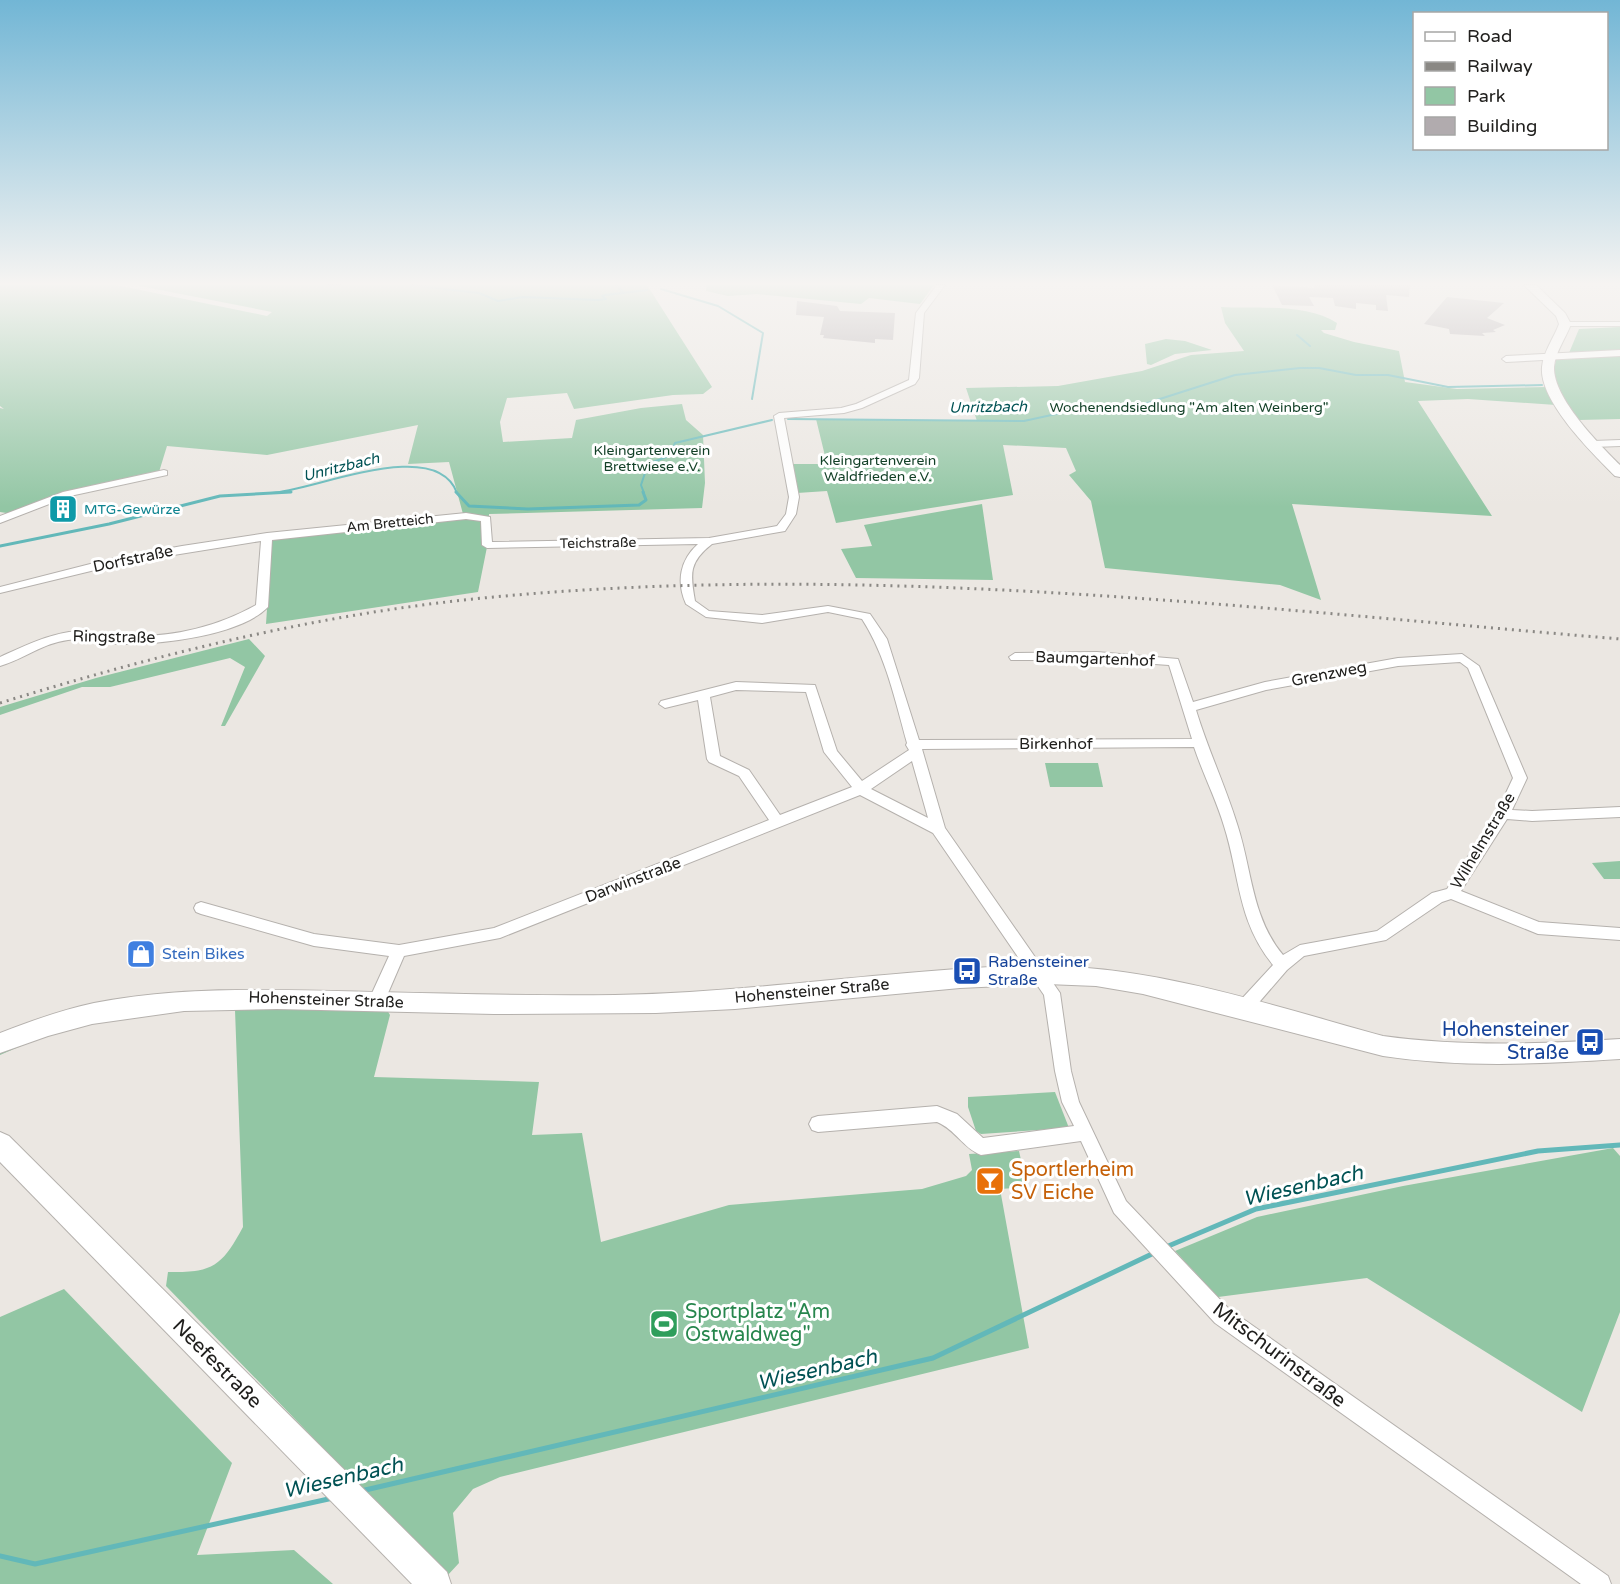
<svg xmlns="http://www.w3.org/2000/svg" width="1620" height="1584" viewBox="0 0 1620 1584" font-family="'Varela Round',sans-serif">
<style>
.green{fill:#92c6a4}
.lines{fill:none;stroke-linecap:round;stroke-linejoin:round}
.stream-far2{stroke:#62b8b9;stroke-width:2}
.stream-far1{stroke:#62b8b9;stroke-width:3}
.stream{stroke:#62b8b9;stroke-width:5}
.building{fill:#b1abae}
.street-casing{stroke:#b5b1ad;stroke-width:2}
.secondary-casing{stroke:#b5b1ad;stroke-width:2}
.street{fill:#fff;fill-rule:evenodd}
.secondary{fill:#fff;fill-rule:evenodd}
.rail{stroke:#8a8884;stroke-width:3;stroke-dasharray:2 5;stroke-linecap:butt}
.labels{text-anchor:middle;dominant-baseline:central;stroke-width:6;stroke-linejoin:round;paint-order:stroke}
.far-park-label{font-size:14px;fill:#113f26;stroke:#fff}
.far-culture-label{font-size:14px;fill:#0d838f;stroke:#fff;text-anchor:start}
.far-street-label{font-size:14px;fill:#21201e;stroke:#fff}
.far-water-label{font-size:15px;font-style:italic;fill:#015254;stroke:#fff}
.street-label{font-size:16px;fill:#21201e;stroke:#fff}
.shop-label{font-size:16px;fill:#366cbe;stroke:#fff;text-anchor:start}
.transit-label{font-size:16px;fill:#164399;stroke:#fff;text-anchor:start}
.near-transit-label{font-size:20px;fill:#164399;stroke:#fff;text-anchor:end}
.near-food-label{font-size:20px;fill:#c56008;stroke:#fff;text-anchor:start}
.near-leisure-label{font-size:20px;fill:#27864d;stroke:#fff;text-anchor:start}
.near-street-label{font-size:20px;fill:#21201e;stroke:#fff}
.near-water-label{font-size:21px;font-style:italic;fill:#015254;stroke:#fff}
</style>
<rect width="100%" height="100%" fill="#ebe7e2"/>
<!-- green -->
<g class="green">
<path d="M0,285H116L267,316L272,312L135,285H647L712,387L703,394L673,395L574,409L567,393L507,398L500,422L503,442L572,438L576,420L641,408L682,404L686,420L703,435L705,483L702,508L489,514L488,542L478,592L266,624L272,534L463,514L449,462L408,464L418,425L267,455L167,446L159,472L65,493L13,514L0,512V408L4,409L0,406Z"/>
<path d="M706,285H934L920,304L869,298L861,304L757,294L728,296L706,291Z"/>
<path d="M1221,307C1256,309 1307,303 1337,323L1335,330H1321L1324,333L1354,342L1399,351L1405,382L1457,389L1548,387L1556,405L1468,399L1418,401L1492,516L1292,504L1321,600L1280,585L1105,568L1091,501L1069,475L1076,471L1066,448L1003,445L1013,495L836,523L827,491L797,493L792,464H827L816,419L977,421L966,388L1058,386L1142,371L1191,355L1244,351L1225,323Z"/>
<path d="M1620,327V350L1569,353L1579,329Z"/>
<path d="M1166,339L1185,341L1212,350L1175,354L1151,365L1147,364L1145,344Z"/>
<path d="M1620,356V419L1579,420C1566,402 1549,383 1556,360Z"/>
<path d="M982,504L993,580L856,578L841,549L872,546L864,525Z"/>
<path d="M249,639L265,656L225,726H221L245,667L230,658L110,687H82L0,715V707L96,678Z"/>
<path d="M1045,763H1098L1103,787H1050Z"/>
<path d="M1620,861V879H1604L1592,863Z"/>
<path d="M232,1004L387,1010L390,1015L374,1077L539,1082L532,1135L582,1133L601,1242L729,1205L922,1189L966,1176L972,1170L969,1154L1019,1151L1027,1187L1000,1189L1029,1348L500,1477L473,1489L453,1513L459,1563L447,1576L166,1286L168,1272C213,1273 222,1266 243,1227L235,1010C158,1000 70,1024 0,1055V1052C83,1017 143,1006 232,1004Z"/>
<path d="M1055,1092L1069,1128L981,1134L976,1131L968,1107V1097Z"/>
<path d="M1613,1148L1620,1156V1312L1582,1412L1367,1278L1218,1297L1175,1251L1257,1217L1403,1186Z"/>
<path d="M64,1289L232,1463L197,1555L294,1550L333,1584H0V1317Z"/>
</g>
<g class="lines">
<!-- stream-far2 -->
<g class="stream-far2">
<path d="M327,285H340"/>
<path d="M411,285L479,293L498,301L523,297L598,300L606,299L602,296L605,295L647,290"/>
<path d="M616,285L624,293"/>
<path d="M661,289L718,306L763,333L752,399"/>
<path d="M1297,335L1310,346"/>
<path d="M788,419L1024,421L1079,409L1141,405L1235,375L1300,368H1319L1356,375H1388L1448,387L1542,385"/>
<path d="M271,493C313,491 436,435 457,493"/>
<path d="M644,493L641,485L648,464L669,456L675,443L772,420"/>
</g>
<!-- stream-far1 -->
<g class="stream-far1">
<path d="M456,492L469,506L528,509L639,505L646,500L643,492"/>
<path d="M0,546L109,524L220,496L291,492"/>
</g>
<!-- stream -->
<g class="stream">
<path d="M1166,1247L1256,1209L1538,1151L1620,1145"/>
<path d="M361,1491L933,1358L1154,1253"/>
<path d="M0,1556L35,1564L333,1498"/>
</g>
</g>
<!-- building -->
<g class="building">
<path d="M1272,285L1314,288V285H1410L1409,297L1386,295L1388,311L1376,310V305L1356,303V309L1335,306L1333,298L1309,297L1314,306L1282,305Z"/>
<path d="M1447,297L1504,303L1487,318L1505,325L1493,330L1496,332L1482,333L1485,336L1450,334L1449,329L1424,324Z"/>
<path d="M797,301L837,306L840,311L895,313L893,340L875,339V343L823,338L824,335H820L824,317L796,315Z"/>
</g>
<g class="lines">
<!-- street casing -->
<g class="street-casing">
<g id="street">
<path d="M937,285H945L924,313L919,378L915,384L862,408L844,413L784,418L799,497L796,514L785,531L712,544C689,562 690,573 695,601L709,611L762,615L828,606L870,614L887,639L919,740L1192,739L1169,665L1097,660H1011L1009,657L1015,653L1097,652L1178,659L1193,702L1265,682L1398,658L1462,654L1479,666L1527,778L1512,810L1532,811L1620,807V817L1532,821L1507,819L1461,891L1539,922L1620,928V940L1538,934L1451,899L1442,902L1386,940L1304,956L1287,970L1249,1014L1243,1016L1237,1014L1235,1009L1237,1004L1273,965C1237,921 1240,876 1224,826C1216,799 1203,774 1194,747L922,749L945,828L1060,993L1071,1071L1079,1102L1126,1201L1229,1309L1608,1576L1611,1584H1581L1215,1323L1114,1213L1081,1141L981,1155C963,1148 955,1129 937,1122L818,1132L812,1130L809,1124L812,1118L818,1116L937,1106L957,1114L983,1138L1074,1126L1062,1102L1055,1071L1044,995L933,833L860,795L500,938L404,956L382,1007L376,1009L370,1007L368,1002L389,956L314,946L201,914L196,912L194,908L196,904L201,902L314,934L399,945L494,928L769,820L739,776L709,762L707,759L698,700L665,708L659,704L661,701L736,682L815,685L837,751L862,781L909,750L906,745L907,743C895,700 886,656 862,619L828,612L762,623L706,617L686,604C676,582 680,560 698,544L487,548L482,545L481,521L466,519L272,540L268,607C240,636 157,645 119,644C102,643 85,637 68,640C43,643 24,659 0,666V657C22,647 44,636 69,632C86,630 102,636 119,636C168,638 213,629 256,605L261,541L124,563L0,593V587L106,560L182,546L267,533L466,513L490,517L492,542L709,538L777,526L786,514L789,497L774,416L779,413L841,408L856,404L909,380L916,313ZM1460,662L1468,668L1513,778L1497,812L1447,889L1432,893L1377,931L1300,945L1283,955C1252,918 1252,871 1238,827C1226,787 1208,750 1196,710L1266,690L1398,666ZM736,690L806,692L824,752L852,787L780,815L749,770L720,756L710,697ZM912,761L928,818L871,789Z"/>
<rect x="1562" y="322" width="58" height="4"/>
<path d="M1620,350V356L1506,362L1502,359L1506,356Z"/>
<path d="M1620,440V446L1593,447L1588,444L1593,441Z"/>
<path d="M164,470L167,471V475L70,496L0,523V516L63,492Z"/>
</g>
</g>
<!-- secondary casing -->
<g class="secondary-casing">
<g id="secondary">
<path d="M1524,285H1536L1565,313L1571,324C1566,338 1555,352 1554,367C1553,398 1599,444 1620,465V477L1615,476C1592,453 1539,401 1542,367C1543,352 1554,338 1559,324L1556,316Z"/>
<path d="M1022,966C1145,962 1266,1004 1383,1036C1462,1047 1540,1044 1620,1039V1059C1540,1064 1462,1068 1383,1056L1143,994L1096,986L1047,984L960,988L735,1009L656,1013L494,1014L277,1009L184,1011L92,1024L48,1036L0,1053V1033C31,1021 61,1010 94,1003C187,985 282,990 377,992C456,994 536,996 615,995C751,993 886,970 1022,966Z"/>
<path d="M0,1132L9,1136L447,1572L451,1584H412L0,1162Z"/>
</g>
</g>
<!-- street -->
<use href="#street" class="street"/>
<!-- secondary -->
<use href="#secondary" class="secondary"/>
<!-- rail -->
<path class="rail" d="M0,703C152,656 306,617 464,600C849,559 1236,607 1620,639"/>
</g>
<!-- sky -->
<linearGradient id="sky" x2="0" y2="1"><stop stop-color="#72b6d5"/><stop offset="0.56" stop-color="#f6f4f2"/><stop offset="1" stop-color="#f6f4f2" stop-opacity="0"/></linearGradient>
<rect width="1620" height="507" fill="url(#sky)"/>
<!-- icons -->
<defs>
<g id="building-square" transform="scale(1.5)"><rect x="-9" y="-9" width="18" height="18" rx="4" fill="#0f9aa8" stroke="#fff"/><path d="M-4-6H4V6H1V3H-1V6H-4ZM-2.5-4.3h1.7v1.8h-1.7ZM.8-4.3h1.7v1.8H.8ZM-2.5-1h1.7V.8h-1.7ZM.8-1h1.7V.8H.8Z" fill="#fff"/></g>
<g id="shop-square" transform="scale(1.5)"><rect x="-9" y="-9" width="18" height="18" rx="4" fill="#3f7fe0" stroke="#fff"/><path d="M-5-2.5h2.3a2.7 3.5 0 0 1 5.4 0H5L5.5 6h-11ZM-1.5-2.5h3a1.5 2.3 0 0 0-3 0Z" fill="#fff"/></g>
<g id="bus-square" transform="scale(1.5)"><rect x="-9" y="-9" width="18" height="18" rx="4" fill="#1a4fb4" stroke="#fff"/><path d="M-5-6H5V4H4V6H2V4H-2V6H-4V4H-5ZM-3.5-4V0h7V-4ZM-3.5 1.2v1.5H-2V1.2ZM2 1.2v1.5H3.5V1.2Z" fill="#fff"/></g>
<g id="bar-square" transform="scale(1.5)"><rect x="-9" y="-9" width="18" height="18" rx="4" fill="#e8710a" stroke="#fff"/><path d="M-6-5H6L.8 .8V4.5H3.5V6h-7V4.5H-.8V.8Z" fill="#fff"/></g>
<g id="stadium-square" transform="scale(1.5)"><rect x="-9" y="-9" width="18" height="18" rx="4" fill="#2e9e5b" stroke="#fff"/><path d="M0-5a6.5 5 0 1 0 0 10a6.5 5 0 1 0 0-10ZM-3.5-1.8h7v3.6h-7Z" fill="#fff"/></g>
</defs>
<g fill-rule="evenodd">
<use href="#building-square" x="63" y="509"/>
<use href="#shop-square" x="141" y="954"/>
<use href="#bus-square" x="967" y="971"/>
<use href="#bus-square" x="1590" y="1042"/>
<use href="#bar-square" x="990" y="1181"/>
<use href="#stadium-square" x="664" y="1324"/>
</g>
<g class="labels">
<!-- far-park labels -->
<g class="far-park-label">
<text x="1189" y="407">Wochenendsiedlung "Am alten Weinberg"</text>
<text x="652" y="450">Kleingartenverein<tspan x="652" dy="16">Brettwiese e.V.</tspan></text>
<text x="878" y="460">Kleingartenverein<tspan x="878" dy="16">Waldfrieden e.V.</tspan></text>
</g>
<!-- far-culture labels -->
<g class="far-culture-label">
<text x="84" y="509">MTG-Gewürze</text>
</g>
<!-- far-street labels -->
<g class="far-street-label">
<text transform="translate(390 523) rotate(-6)">Am Bretteich</text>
<text transform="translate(598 543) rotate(-1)">Teichstraße</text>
</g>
<!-- far-water labels -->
<g class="far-water-label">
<text transform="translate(988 407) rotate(-1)">Unritzbach</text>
<text transform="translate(341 467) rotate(-14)">Unritzbach</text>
</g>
<!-- street labels -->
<g class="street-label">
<text transform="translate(133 559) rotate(-12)">Dorfstraße</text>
<text transform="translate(114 637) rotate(1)">Ringstraße</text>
<text transform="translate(1095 659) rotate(2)">Baumgartenhof</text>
<text transform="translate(1329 674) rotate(-11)">Grenzweg</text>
<text x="1056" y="744">Birkenhof</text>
<text transform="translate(1483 841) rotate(-59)">Wilhelmstraße</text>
<text transform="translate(633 880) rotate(-21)">Darwinstraße</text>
<text transform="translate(812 991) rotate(-5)">Hohensteiner Straße</text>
<text transform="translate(326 1000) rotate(2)">Hohensteiner Straße</text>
</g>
<!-- shop labels -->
<g class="shop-label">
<text x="162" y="954">Stein Bikes</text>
</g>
<!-- transit labels -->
<g class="transit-label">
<text x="988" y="962">Rabensteiner<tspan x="988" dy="18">Straße</tspan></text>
</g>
<!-- near-transit labels -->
<g class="near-transit-label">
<text x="1569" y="1030">Hohensteiner<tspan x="1569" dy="23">Straße</tspan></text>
</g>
<!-- near-food labels -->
<g class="near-food-label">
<text x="1011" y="1170">Sportlerheim<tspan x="1011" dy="23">SV Eiche</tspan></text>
</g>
<!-- near-leisure labels -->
<g class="near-leisure-label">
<text x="685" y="1312">Sportplatz "Am<tspan x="685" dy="23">Ostwaldweg"</tspan></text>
</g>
<!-- near-street labels -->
<g class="near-street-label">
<text transform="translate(1279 1355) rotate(37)">Mitschurinstraße</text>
<text transform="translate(217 1364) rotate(45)">Neefestraße</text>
</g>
<!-- near-water labels -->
<g class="near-water-label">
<text transform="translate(1303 1186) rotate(-13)">Wiesenbach</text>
<text transform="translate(817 1370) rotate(-13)">Wiesenbach</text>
<text transform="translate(343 1478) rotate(-13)">Wiesenbach</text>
</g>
</g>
<!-- legend -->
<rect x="1413" y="12" width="195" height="138" fill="#ffffff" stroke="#a6a6a5" stroke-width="1.5"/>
<rect x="1425" y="32" width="30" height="9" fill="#ffffff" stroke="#a6a6a5" stroke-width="1.5"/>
<text x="1467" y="42" font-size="18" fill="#21201e">Road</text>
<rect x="1425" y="62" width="30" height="9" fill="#8a8884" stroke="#a6a6a5" stroke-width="1.5"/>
<text x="1467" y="72" font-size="18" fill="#21201e">Railway</text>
<rect x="1425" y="87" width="30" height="18" fill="#92c6a4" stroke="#a6a6a5" stroke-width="1.5"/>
<text x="1467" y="102" font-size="18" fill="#21201e">Park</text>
<rect x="1425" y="117" width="30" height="18" fill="#b1abae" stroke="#a6a6a5" stroke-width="1.5"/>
<text x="1467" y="132" font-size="18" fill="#21201e">Building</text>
</svg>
